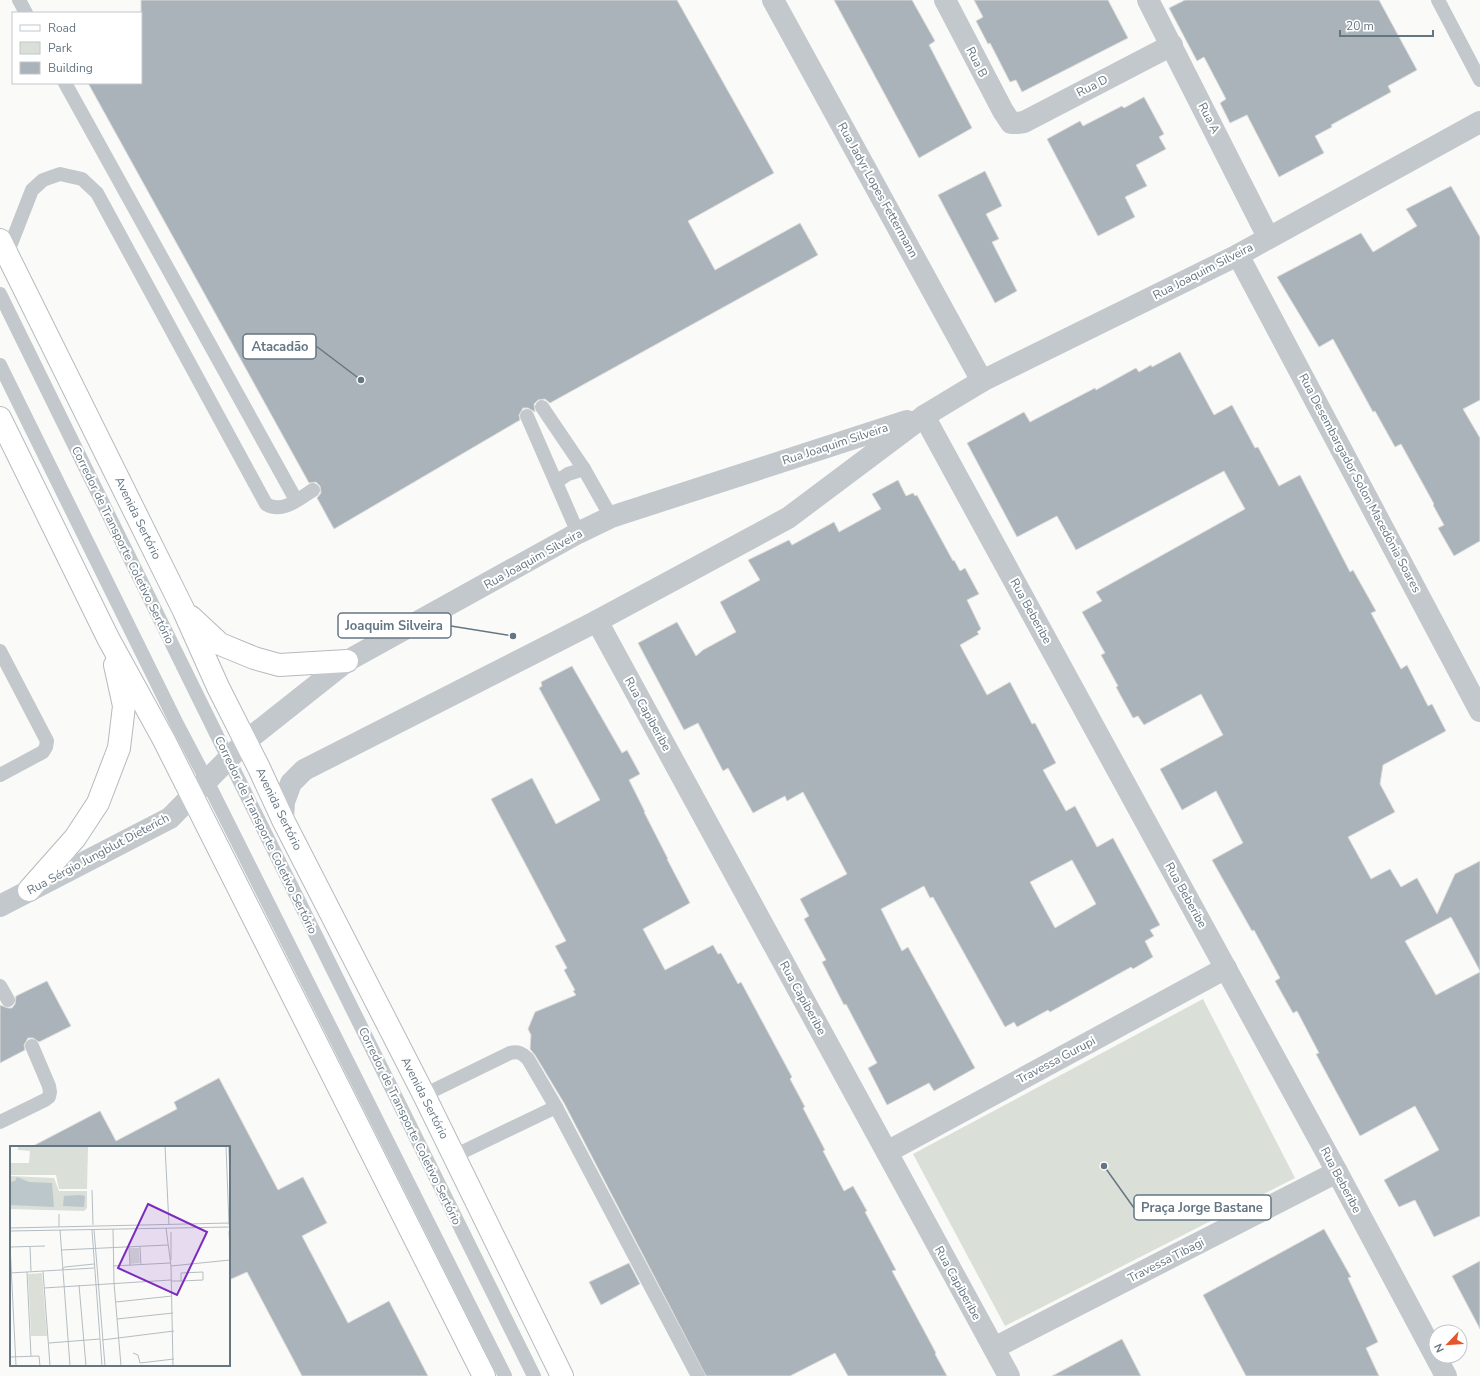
<svg xmlns="http://www.w3.org/2000/svg" width="1480" height="1376" viewBox="0 0 1480 1376" font-family="'Nunito Sans',sans-serif">
<style>
.green{fill:#dadfd7}
.building{fill:#aab3b9;stroke:#dcdcda;fill-rule:evenodd}
.lines{fill:none;stroke-linecap:round;stroke-linejoin:round}
.primary-casing{stroke:#b5babe;stroke-width:24}
.service{stroke:#c3c8cc;stroke-width:14}
.minor{stroke:#c3c8cc;stroke-width:22}
.tertiary{stroke:#c3c8cc;stroke-width:22}
.primary{stroke:#fff;stroke-width:22}
.labels{text-anchor:middle;dominant-baseline:central;stroke-width:4;stroke-linejoin:round;paint-order:stroke}
.street-label{font-size:12px;fill:#657683;stroke:#fff}
.inset-river{fill:none;stroke:#bbc7cb;stroke-width:2}
.inset-road{fill:none;stroke:#b5bdc2;stroke-width:1}
.view{fill:#7b2cbf;fill-opacity:0.15;stroke:#7b2cbf;stroke-width:2}
.inset-edge{fill:none;stroke:#657683;stroke-width:2}
.leader{fill:none;stroke:#657683;stroke-width:1.5}
.callout-dot{fill:#657683;stroke:#fff;stroke-width:1.5}
.callout{fill:#fff;stroke:#657683;stroke-width:1.5}
.callout-label{font-size:13px;text-anchor:middle;font-weight:bold;fill:#657683}
</style>
<rect width="100%" height="100%" fill="#fafaf8"/>
<!-- green -->
<path class="green" d="M1203,999L1295,1178L1005,1326L913,1154Z"/>
<!-- building -->
<g class="building">
<path d="M141,0H677L774,173L688,221L715,270L800,223L818,255L550,403L545,399L538,400L534,404L535,412L528,408H523L519,415L520,420L334,529L317,498L321,493L320,486L316,482L309,483L88,83H141Z"/>
<path d="M834,0H912L935,41L929,45L972,128L919,158Z"/>
<path d="M974,0H1108L1128,38L1022,92L1016,80L1010,82L990,43L988,44L976,21L983,17Z"/>
<path d="M1185,0H1379L1417,70L1388,86L1391,92L1331,125L1332,127L1315,136L1324,153L1279,177L1247,115L1230,123L1220,103L1226,99L1204,57L1197,61L1169,8Z"/>
<path d="M1144,97L1164,134L1159,137L1166,149L1136,165L1147,186L1125,197L1135,217L1098,236L1047,139L1080,121L1083,126L1122,106L1124,108Z"/>
<path d="M985,171L1002,206L986,214L999,239L992,242L1017,291L995,303L938,195Z"/>
<path d="M1451,186L1480,237V400L1463,409L1480,438V541L1454,556L1438,528L1444,525L1433,505L1434,504L1401,444L1395,447L1375,411L1373,412L1333,339L1319,347L1277,277L1361,233L1373,252L1417,226L1406,209Z"/>
<path d="M1180,352L1214,415L1232,405L1255,448L1258,447L1279,486L1300,475L1350,572L1353,570L1376,611L1371,613L1401,669L1407,665L1428,706L1432,704L1446,731L1383,765L1380,784L1395,812L1348,837L1371,879L1390,869L1401,887L1417,878L1437,914L1455,874L1480,861V971L1451,917L1405,941L1436,995L1480,972V1216L1434,1237L1415,1200L1399,1207L1384,1180L1439,1150L1415,1106L1360,1136L1316,1054L1319,1053L1297,1011L1293,1013L1275,981L1280,978L1254,930L1252,931L1212,860L1243,843L1216,791L1182,810L1160,769L1223,735L1201,694L1144,725L1138,716L1133,718L1116,687L1118,686L1101,655L1105,653L1082,612L1102,601L1096,592L1245,509L1224,471L1076,550L1057,516L1017,537L967,443L1024,412L1030,422L1095,388L1096,390L1136,368L1139,372L1151,365L1152,367Z"/>
<path d="M898,480L906,496L913,493L915,496L917,495L953,561L954,560L960,571L965,568L979,594L967,600L981,629L977,632L979,634L960,645L987,695L1010,682L1032,724L1035,723L1056,763L1043,770L1066,811L1075,806L1097,847L1113,838L1160,925L1150,930L1154,936L1145,941L1153,957L1133,969L1131,967L1050,1012L1048,1010L1017,1027L1014,1022L1005,1027L933,897L930,898L924,886L881,909L902,951L908,947L975,1068L934,1091L929,1083L887,1105L868,1068L877,1063L846,1004L844,1005L822,962L826,960L804,919L809,916L800,899L847,874L803,792L787,801L785,796L753,813L728,768L723,771L698,723L684,730L638,643L677,622L696,656L703,650L736,632L720,602L760,580L748,560L789,540L792,545L834,522L839,532L881,509L872,494ZM1072,860L1096,904L1055,928L1030,882Z"/>
<path d="M572,666L622,753L627,750L640,774L629,780L645,812H644L668,859H667L690,903L643,929L665,970L713,945L718,954L721,953L738,984L741,982L792,1077L790,1079L805,1107L803,1108L825,1150L823,1151L844,1191L853,1186L867,1211L865,1212L896,1270L892,1271L936,1353L935,1354L947,1376H848L835,1353L790,1376H706L564,1103L535,1055L530,1049L531,1035L528,1029L535,1012L576,995L573,991L575,990L564,970L567,968L555,946L566,941L491,799L532,778L556,824L600,800L539,688L542,686L541,682Z"/>
<path d="M47,981L71,1026L39,1042L33,1038H28L24,1045L25,1050L0,1063V1005L8,1008H12L15,1004L16,996Z"/>
<path d="M219,1078L278,1190L303,1177L327,1223L302,1236L348,1323L389,1301L428,1376H302L247,1272L229,1280V1147H31L100,1111L116,1141L177,1109L174,1102Z"/>
<path d="M1324,1229L1351,1277L1348,1278L1378,1342L1366,1348L1379,1376H1246L1203,1295Z"/>
<path d="M1480,1261V1329L1452,1276Z"/>
<path d="M629,1263L640,1284L601,1305L589,1282Z"/>
<path d="M1122,1339L1141,1376H1052Z"/>
</g>
<g class="lines">
<!-- primary casing -->
<g class="primary-casing">
<g id="primary">
<path d="M0,240L184,611L218,687L259,768L283,820L424,1095L562,1376"/>
<path d="M0,418L108,638L164,740L484,1376"/>
<path d="M191,617L220,644L254,658L279,665L347,661"/>
<path d="M29,890L75,838L98,803L119,748L124,706L115,665"/>
</g>
</g>
<!-- service -->
<g class="service">
<path d="M19,0L26,13"/>
<path d="M1438,0L1480,80"/>
<path d="M65,83L296,500"/>
<path d="M7,254L32,190L43,180L60,174L82,179L97,193L266,504C282,514 299,499 313,490"/>
<path d="M0,294L229,760L534,1376"/>
<path d="M0,365L177,724L207,781L505,1376"/>
<path d="M542,407L584,469L611,517"/>
<path d="M527,416L578,533"/>
<path d="M556,482L568,474L584,469"/>
<path d="M0,651L47,741L46,747L43,752L0,775"/>
<path d="M0,986L8,1000"/>
<path d="M424,1095L510,1053C518,1051 522,1053 528,1059L556,1107L698,1376"/>
<path d="M0,1122L45,1100L49,1097L50,1092L49,1086L32,1046"/>
<path d="M454,1156L556,1107"/>
</g>
<!-- minor -->
<g class="minor">
<path d="M773,0L982,381"/>
<path d="M945,0L1003,111L1011,123H1017L1024,122L1172,45"/>
<path d="M1148,0L1268,237"/>
<path d="M1238,255L1480,711"/>
<path d="M924,416L1337,1172L1446,1376"/>
<path d="M597,621L1009,1376"/>
<path d="M887,1152L1226,968"/>
<path d="M994,1348L1337,1172"/>
</g>
<!-- tertiary -->
<g class="tertiary">
<path d="M283,820L284,802L291,783L304,770L597,621L788,518L924,416L982,381L1238,255L1480,122"/>
<path d="M0,906L170,818L246,741L347,661L578,533L611,517L907,421"/>
</g>
<!-- primary -->
<use href="#primary" class="primary"/>
</g>
<g class="labels">
<!-- street labels -->
<g class="street-label">
<text transform="translate(977 62) rotate(63)">Rua B</text>
<text transform="translate(1092 86) rotate(-27)">Rua D</text>
<text transform="translate(1209 118) rotate(63)">Rua A</text>
<text transform="translate(878 190) rotate(61)">Rua Jadyr Lopes Fettermann</text>
<text transform="translate(1203 271) rotate(-27)">Rua Joaquim Silveira</text>
<text transform="translate(835 444) rotate(-18)">Rua Joaquim Silveira</text>
<text transform="translate(1360 483) rotate(62)">Rua Desembargador Solon Macedônia Soares</text>
<text transform="translate(138 518) rotate(64)">Avenida Sertório</text>
<text transform="translate(123 545) rotate(64)">Corredor de Transporte Coletivo Sertório</text>
<text transform="translate(533 559) rotate(-29)">Rua Joaquim Silveira</text>
<text transform="translate(1031 611) rotate(61)">Rua Beberibe</text>
<text transform="translate(648 714) rotate(61)">Rua Capiberibe</text>
<text transform="translate(279 809) rotate(64)">Avenida Sertório</text>
<text transform="translate(266 835) rotate(64)">Corredor de Transporte Coletivo Sertório</text>
<text transform="translate(98 854) rotate(-28)">Rua Sérgio Jungblut Dieterich</text>
<text transform="translate(1186 895) rotate(61)">Rua Beberibe</text>
<text transform="translate(803 998) rotate(61)">Rua Capiberibe</text>
<text transform="translate(1056 1060) rotate(-28)">Travessa Gurupi</text>
<text transform="translate(425 1098) rotate(63)">Avenida Sertório</text>
<text transform="translate(410 1126) rotate(64)">Corredor de Transporte Coletivo Sertório</text>
<text transform="translate(1341 1180) rotate(62)">Rua Beberibe</text>
<text transform="translate(1166 1260) rotate(-27)">Travessa Tibagi</text>
<text transform="translate(958 1283) rotate(61)">Rua Capiberibe</text>
</g>
</g>
<!-- overview -->
<g transform="translate(10 1146)">
<rect width="220" height="220" fill="#fafaf8"/>
<path d="M8,0H78L77,43H49L46,29H0V17H19L20,5L8,4ZM0,30L44,32L49,45H77V62L74,65L0,63ZM120,102H129L130,117L120,118ZM32,127L37,190H21L18,128Z" fill="#dadfd7"/>
<path d="M7,31L19,36L42,37L44,61L0,59V36L5,35ZM70,49L75,50L74,61L53,60L54,50Z" fill="#bbc7cb"/>
<path class="inset-river" d="M219,0L220,19"/>
<path class="inset-road" d="M155,0L159,79M216,0L219,79M82,44L83,79M49,68V81M0,82L220,77M156,82L161,120L163,220M84,83L95,220M103,83L104,137L111,220M50,84L60,220M82,84L92,220M0,85L220,81M219,85L220,106M0,98L6,220M0,101L35,100M20,101L21,125M119,101L120,120M130,101L131,119M51,104L158,99M161,114V86M103,120L160,117M161,120L220,114M52,123L55,121L84,118M33,125L40,220M17,126L21,210M0,127L84,122M161,135H171L193,134V126L171,127V135M69,139L76,220M34,142L161,134M106,156L162,150M107,173L163,167M92,194L164,185M39,197L90,193M123,207L128,209L130,217L164,213M0,211L29,210L30,220"/>
<path class="view" d="M138,58L197,86L167,149L108,122Z"/>
<rect width="220" height="220" class="inset-edge"/>
</g>
<!-- callouts -->
<path class="leader" d="M361 380L316 346M513 636L451 626M1104 1166L1134 1208"/>
<g class="callout-dot">
<circle cx="361" cy="380" r="4"/>
<circle cx="513" cy="636" r="4"/>
<circle cx="1104" cy="1166" r="4"/>
</g>
<g class="callout">
<rect x="243" y="334" width="73" height="25" rx="4"/>
<rect x="338" y="613" width="113" height="25" rx="4"/>
<rect x="1134" y="1195" width="137" height="25" rx="4"/>
</g>
<g class="callout-label">
<text x="280" y="351">Atacadão</text>
<text x="394" y="630">Joaquim Silveira</text>
<text x="1202" y="1212">Praça Jorge Bastane</text>
</g>
<!-- legend -->
<rect x="12" y="12" width="130" height="72" fill="#ffffff" stroke="#c1c8cd"/>
<rect x="20" y="25" width="20" height="6" fill="#ffffff" stroke="#c1c8cd"/>
<text x="48" y="32" font-size="12" fill="#657683">Road</text>
<rect x="20" y="42" width="20" height="12" fill="#dadfd7" stroke="#c1c8cd"/>
<text x="48" y="52" font-size="12" fill="#657683">Park</text>
<rect x="20" y="62" width="20" height="12" fill="#aab3b9" stroke="#c1c8cd"/>
<text x="48" y="72" font-size="12" fill="#657683">Building</text>
<!-- north arrow -->
<g transform="translate(1448 1344) rotate(245)"><circle r="19" fill="#ffffff" stroke="#c1c8cd"/>
<path d="M0-3L7 15L0 10L-7 15Z" fill="#e4572e"/>
<text y="-6" font-size="11" font-weight="bold" text-anchor="middle" fill="#657683">N</text>
</g>
<!-- scale -->
<path d="M1340 30v6h93v-6" fill="none" stroke="#657683" stroke-width="2"/>
<text x="1346" y="30" font-size="12" fill="#657683" stroke="#ffffff" stroke-width="3" paint-order="stroke">20 m</text>
</svg>
